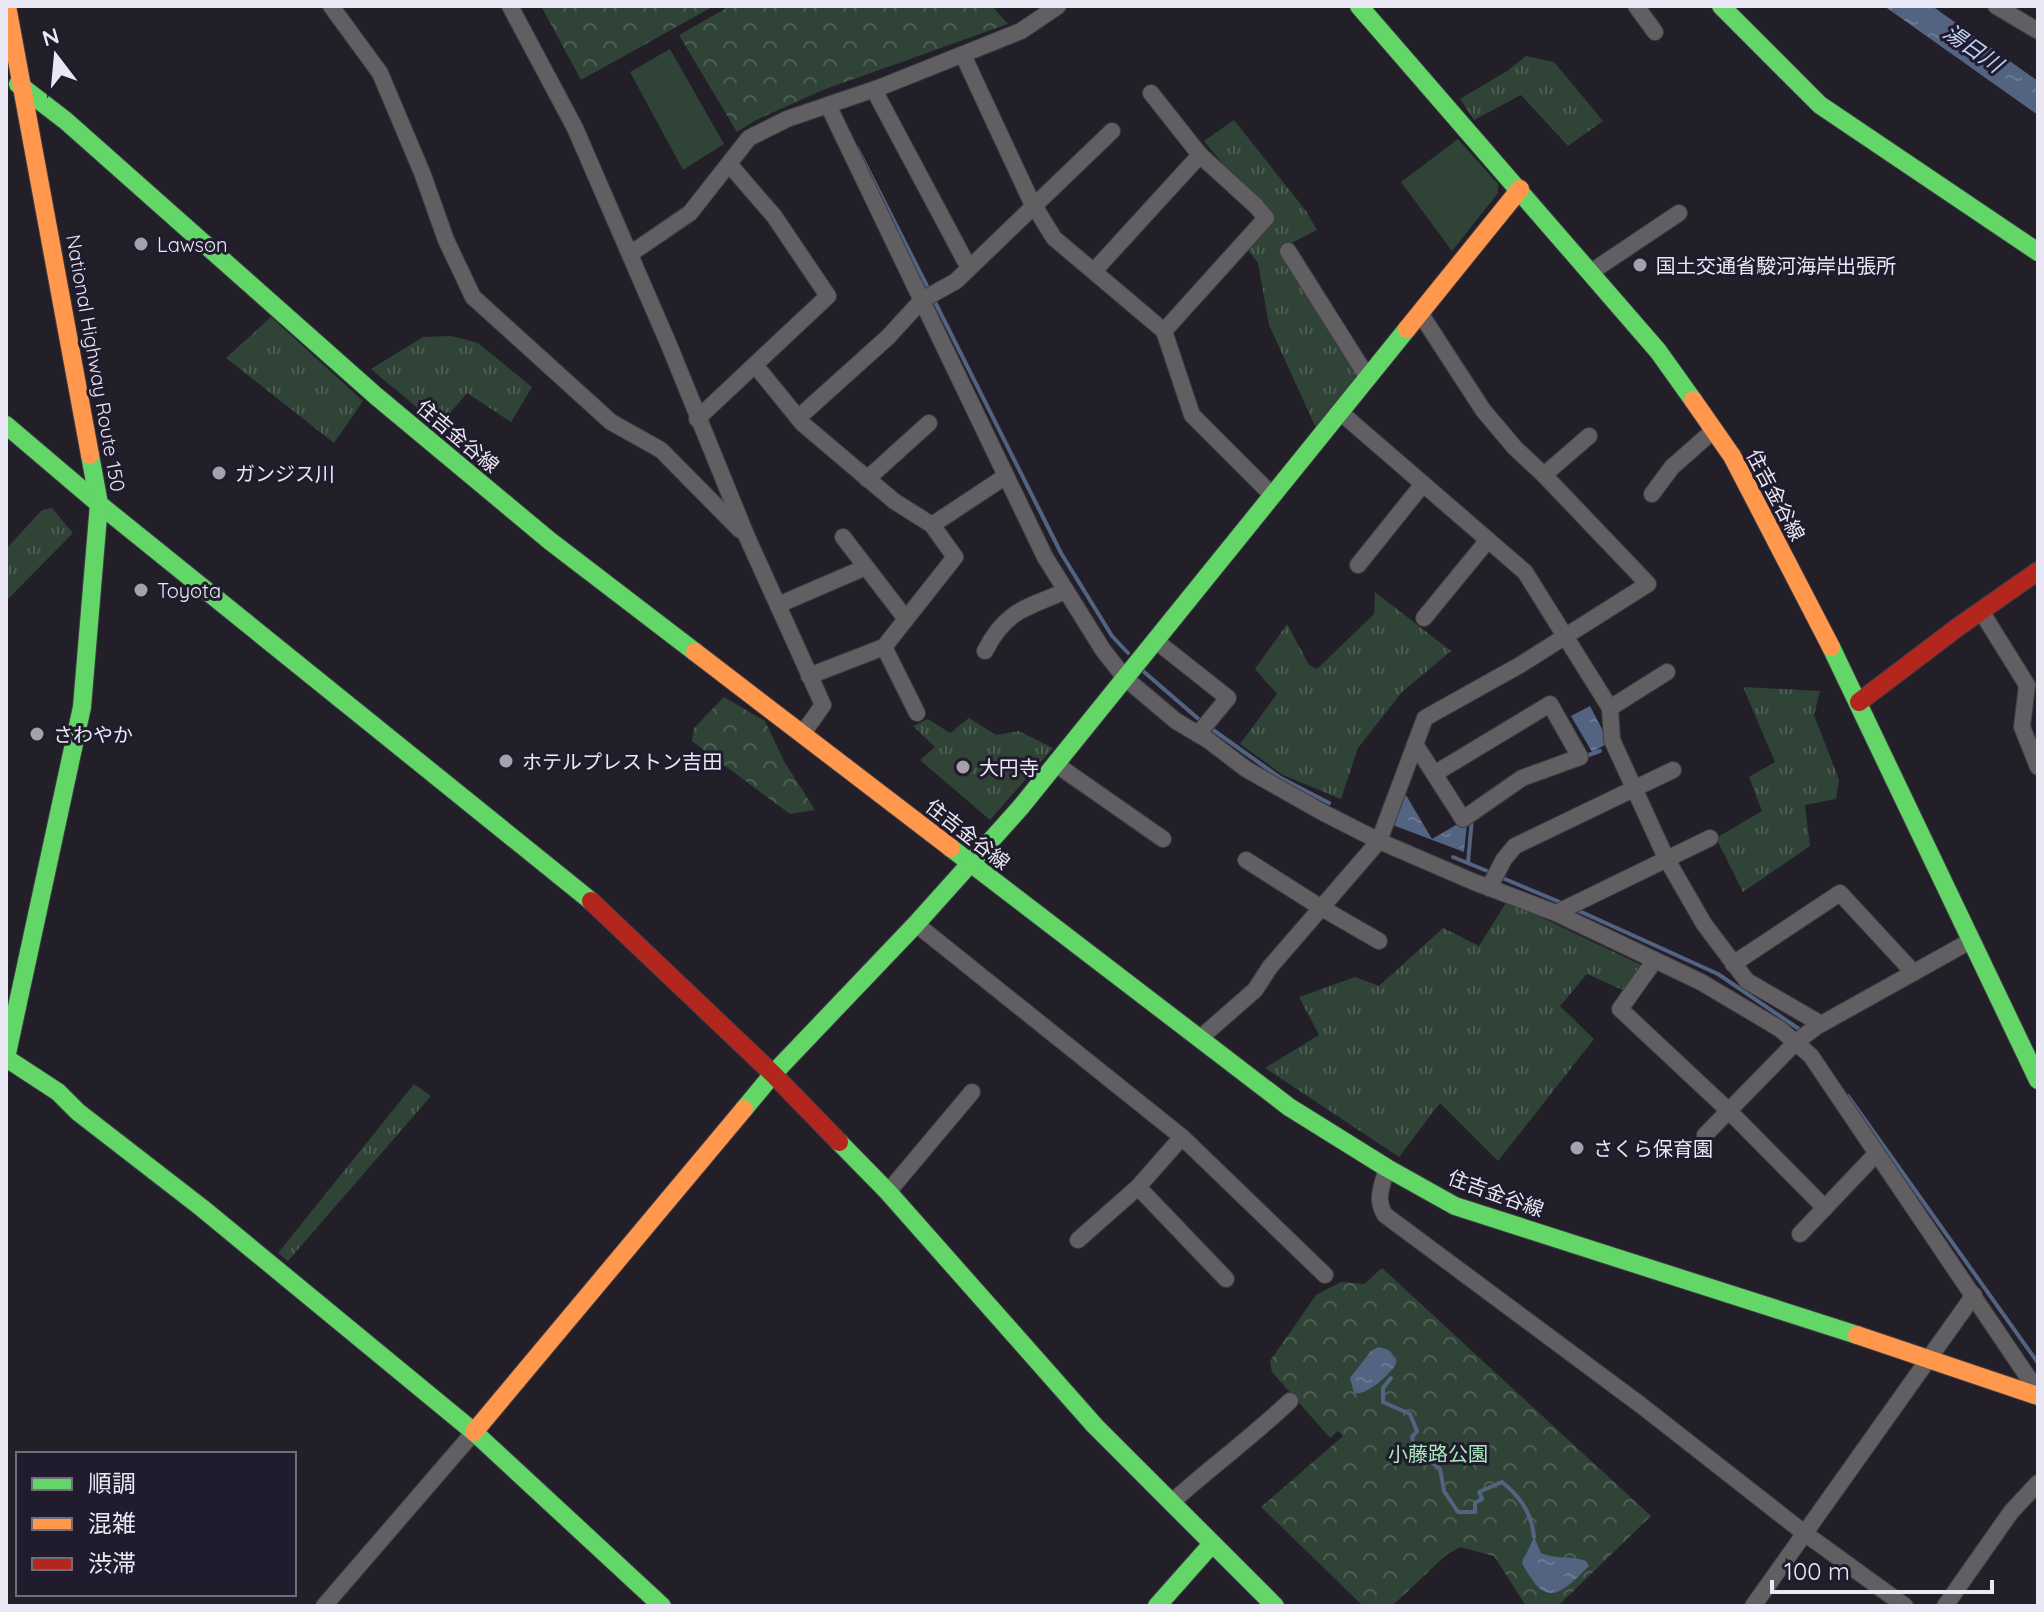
<svg xmlns="http://www.w3.org/2000/svg" width="2044" height="1612" viewBox="0 0 2044 1612" font-family="Quicksand,'Noto Sans JP',sans-serif">
<style>
.grass{fill:url(#grass-tufts)}
.forest{fill:url(#forest-crowns)}
.garden{fill:#304337}
.water{fill:url(#water-ripples)}
.lines{fill:none;stroke-linecap:round;stroke-linejoin:round}
.stream{stroke:#536382;stroke-width:4}
.street-casing{stroke:#3f3c45;stroke-width:18}
.fast-casing{stroke:#3f3c45;stroke-width:20}
.slow-casing{stroke:#3f3c45;stroke-width:20}
.jam-casing{stroke:#3f3c45;stroke-width:20}
.street{stroke:#615f62;stroke-width:16}
.fast{stroke:#63d668;stroke-width:18}
.slow{stroke:#ff974d;stroke-width:18}
.jam{stroke:#b3261e;stroke-width:18}
.poi-dot{fill:#a5a2ae;stroke:#201b2d;stroke-width:3}
.labels{text-anchor:middle;dominant-baseline:central;stroke-width:6;stroke-linejoin:round;paint-order:stroke}
.poi-label{font-size:20px;fill:#ebe8f5;stroke:#201b2d;text-anchor:start}
.street-label{font-size:20px;fill:#ebe8f5;stroke:#201b2d}
.park-label{font-size:20px;fill:#a9e7bc;stroke:#201b2d}
.water-label{font-size:22px;font-style:italic;fill:#bed2f4;stroke:#201b2d}
</style>
<defs>
<pattern id="grass-tufts" width="24" height="20" patternUnits="userSpaceOnUse" patternTransform="scale(2)"><rect width="24" height="20" fill="#304337"/><path d="M3 7l-1-3M5 7V3M7 7l1-3M15 17l-1-3M17 17v-4M19 17l1-3" fill="none" stroke="#4e5e55"/></pattern>
<pattern id="forest-crowns" width="20" height="18" patternUnits="userSpaceOnUse" patternTransform="scale(2)"><rect width="20" height="18" fill="#304337"/><path d="M2 6a3 3 0 1 1 6 0M12 15a3 3 0 1 1 6 0" fill="none" stroke="#4e5e55"/></pattern>
<pattern id="water-ripples" width="26" height="14" patternUnits="userSpaceOnUse" patternTransform="scale(2)"><rect width="26" height="14" fill="#536382"/><path d="M2 4q2-2 4 0t4 0M15 11q2-2 4 0t4 0" fill="none" stroke="#6c7994"/></pattern>
</defs>
<rect width="100%" height="100%" fill="#221f29"/>
<!-- grass -->
<g class="grass">
<path d="M1526,56L1554,62L1603,121L1568,146L1521,95L1474,120L1460,99L1507,71Z"/>
<path d="M1234,120L1306,211L1317,230L1288,245L1360,378L1316,428L1269,325L1258,263L1247,249L1270,217L1269,209L1227,169L1204,141Z"/>
<path d="M271,317L363,401L334,443L226,358Z"/>
<path d="M451,336L478,343L532,387L511,422L467,393L439,426L371,369L423,337Z"/>
<path d="M52,508L73,533L6,601V549L42,510Z"/>
<path d="M1375,592L1451,651L1402,692L1358,748L1341,799L1283,775L1240,744L1277,694L1255,669L1287,624L1309,665L1317,669L1374,614Z"/>
<path d="M1743,687L1820,691L1814,715L1839,780L1836,799L1805,805L1810,846L1743,892L1716,838L1762,811L1749,777L1775,762Z"/>
<path d="M969,718L996,735L1019,731L1053,748L990,820L920,760L935,747L913,726L928,719L950,733Z"/>
<path d="M1507,901L1641,965L1625,991L1587,974L1560,1006L1594,1039L1498,1161L1440,1103L1399,1157L1265,1068L1319,1035L1299,997L1355,977L1379,986L1443,928L1479,946Z"/>
<path d="M414,1084L431,1096L288,1261L278,1253Z"/>
</g>
<!-- forest -->
<g class="forest">
<path d="M541,6H714L581,80Z"/>
<path d="M730,6H992L1008,24L823,90L756,120L737,132L679,35Z"/>
<path d="M724,697L765,721L785,763L815,810L790,814L692,741L694,728Z"/>
<path d="M1382,1268L1651,1516L1558,1606H1526L1494,1556L1460,1547L1446,1555L1392,1606H1363L1261,1507L1343,1436L1338,1431L1330,1438L1272,1372L1270,1361L1316,1295L1341,1282L1364,1284Z"/>
</g>
<!-- garden -->
<g class="garden">
<path d="M670,49L724,144L683,170L630,72Z"/>
<path d="M1458,139L1498,184V193L1452,251L1401,182Z"/>
</g>
<!-- water -->
<g class="water">
<path d="M1884,6H1932L2038,81V115Z"/>
<path d="M1590,706L1603,731L1605,745L1592,752L1571,716Z"/>
<path d="M1403,790L1432,839L1461,822L1467,824L1464,852L1390,824Z"/>
<path d="M1378,1347C1390,1349 1393,1352 1396,1364C1390,1374 1367,1396 1354,1393L1350,1378L1371,1351Z"/>
<path d="M1534,1537L1541,1553C1556,1560 1571,1555 1586,1561L1589,1566C1558,1597 1546,1608 1522,1563Z"/>
</g>
<g class="lines">
<!-- stream -->
<g class="stream">
<path d="M857,148L929,290"/>
<path d="M933,298L1061,553L1112,636L1128,653"/>
<path d="M1143,671L1202,722"/>
<path d="M1209,727L1279,777L1329,803"/>
<path d="M1583,757L1600,751"/>
<path d="M1453,857L1492,873"/>
<path d="M1468,863L1472,818"/>
<path d="M1500,877L1562,903"/>
<path d="M1577,910L1718,974L1799,1029L1803,1034"/>
<path d="M1848,1096L2038,1363"/>
<path d="M1391,1378L1383,1388V1402L1410,1414L1417,1431L1412,1437L1414,1445L1440,1469L1444,1491L1458,1512H1475V1503L1482,1499L1479,1492L1502,1482C1520,1496 1532,1514 1534,1537"/>
</g>
<!-- street casing -->
<g class="street-casing">
<g id="street">
<path d="M331,6L380,73L423,175L446,240L473,297L611,422L661,450L740,530"/>
<path d="M510,6L575,128L669,345L747,537L823,705L803,733"/>
<path d="M1636,6L1655,32"/>
<path d="M1996,6L2038,31"/>
<path d="M963,55L1031,201L1054,238L1164,331L1192,415L1273,496"/>
<path d="M874,90L969,268"/>
<path d="M1151,93L1200,155L1256,206L1266,218L1164,331"/>
<path d="M828,105L1045,557L1103,650L1125,678L1176,721L1208,740L1246,769L1322,812L1379,841L1474,882L1556,913L1701,982L1780,1029L1811,1056L2038,1392"/>
<path d="M1288,251L1368,378"/>
<path d="M630,254L690,213L749,138L787,119L881,87L1021,31L1058,6"/>
<path d="M1094,271L1200,155"/>
<path d="M1591,272L1679,213"/>
<path d="M755,365L803,424L894,501L932,525L1006,476"/>
<path d="M1340,412L1525,572L1610,708L1612,740L1666,858L1704,924L1747,981L1821,1024"/>
<path d="M798,418L888,337L922,300L956,281L1112,131"/>
<path d="M697,419L828,296L774,216L729,164"/>
<path d="M1544,475L1589,436"/>
<path d="M867,479L929,423"/>
<path d="M1652,494L1672,467L1714,430"/>
<path d="M843,537L906,619"/>
<path d="M1358,565L1423,484"/>
<path d="M778,605L866,567"/>
<path d="M1981,611L2027,685L2022,727L2038,767"/>
<path d="M1424,618L1488,540"/>
<path d="M1156,641L1228,698L1198,734"/>
<path d="M884,647L917,713"/>
<path d="M985,651C1006,610 1026,608 1066,591"/>
<path d="M809,676L884,647L955,557L932,525"/>
<path d="M1610,708L1667,672"/>
<path d="M1415,744L1463,819L1522,778L1580,757L1550,704L1434,774"/>
<path d="M1057,765L1163,839"/>
<path d="M1246,860L1320,907L1379,941"/>
<path d="M1489,888L1504,859L1515,846L1673,770"/>
<path d="M1556,913L1710,838"/>
<path d="M916,924L1182,1137"/>
<path d="M1655,960L1620,1009L1729,1111L1825,1208"/>
<path d="M1733,964L1840,893L1913,972"/>
<path d="M1199,1039L1255,990L1270,967L1379,841L1425,718L1520,665L1648,584L1544,475L1515,448L1483,410L1420,313"/>
<path d="M1705,1135L1796,1042L1816,1027L1972,940"/>
<path d="M1387,1168C1382,1186 1375,1199 1385,1215L1642,1406L1803,1532L1905,1606"/>
<path d="M1138,1187L1226,1279"/>
<path d="M888,1192L972,1092"/>
<path d="M1800,1234L1876,1154"/>
<path d="M1078,1240L1138,1187L1182,1137L1325,1275"/>
<path d="M1172,1502C1211,1467 1252,1437 1290,1401"/>
<path d="M324,1606L474,1432"/>
<path d="M1753,1606L1974,1295"/>
<path d="M1945,1606L2011,1512L2038,1483"/>
</g>
</g>
<!-- fast casing -->
<g class="fast-casing">
<g id="fast">
<path d="M1359,6L1658,351L1693,400"/>
<path d="M1721,6L1820,105L2038,252"/>
<path d="M18,84L66,121L376,396L550,541L695,652"/>
<path d="M6,425L99,504L591,901"/>
<path d="M1831,647L2038,1080"/>
<path d="M951,848L1289,1107L1387,1168L1455,1206L1857,1335"/>
<path d="M6,1058L58,1092L78,1112L202,1208L474,1432L662,1606"/>
<path d="M6,1058L82,707L99,504L90,455"/>
<path d="M744,1109L773,1074L916,924L1020,808L1407,329"/>
<path d="M839,1142L888,1192L1095,1426L1275,1606"/>
<path d="M1157,1606L1212,1544"/>
</g>
</g>
<!-- slow casing -->
<g class="slow-casing">
<g id="slow">
<path d="M7,6L90,455"/>
<path d="M1407,329L1520,189"/>
<path d="M1693,400L1732,456L1831,647"/>
<path d="M695,652L951,848"/>
<path d="M1857,1335L2038,1396"/>
<path d="M474,1432L744,1109"/>
</g>
</g>
<!-- jam casing -->
<g class="jam-casing">
<g id="jam">
<path d="M1859,702L1958,627L2038,571"/>
<path d="M591,901L773,1074L839,1142"/>
</g>
</g>
<!-- street -->
<use href="#street" class="street"/>
<!-- fast -->
<use href="#fast" class="fast"/>
<!-- slow -->
<use href="#slow" class="slow"/>
<!-- jam -->
<use href="#jam" class="jam"/>
</g>
<!-- markers -->
<g class="poi-dot">
<circle cx="141" cy="244" r="8"/>
<circle cx="1640" cy="265" r="8"/>
<circle cx="219" cy="473" r="8"/>
<circle cx="141" cy="590" r="8"/>
<circle cx="37" cy="734" r="8"/>
<circle cx="506" cy="761" r="8"/>
<circle cx="963" cy="767" r="8"/>
<circle cx="1577" cy="1148" r="8"/>
</g>
<g class="labels">
<!-- poi labels -->
<g class="poi-label">
<text x="157" y="244">Lawson</text>
<text x="1656" y="265">国土交通省駿河海岸出張所</text>
<text x="235" y="473">ガンジス川</text>
<text x="157" y="590">Toyota</text>
<text x="53" y="734">さわやか</text>
<text x="522" y="761">ホテルプレストン吉田</text>
<text x="979" y="767">大円寺</text>
<text x="1593" y="1148">さくら保育園</text>
</g>
<!-- street labels -->
<g class="street-label">
<text transform="translate(96 363) rotate(80)">National Highway Route 150</text>
<text transform="translate(458 436) rotate(40)">住吉金谷線</text>
<text transform="translate(1776 495) rotate(62)">住吉金谷線</text>
<text transform="translate(968 834) rotate(38)">住吉金谷線</text>
<text transform="translate(1496 1193) rotate(20)">住吉金谷線</text>
</g>
<!-- park labels -->
<g class="park-label">
<text x="1438" y="1453">小藤路公園</text>
</g>
<!-- water labels -->
<g class="water-label">
<text transform="translate(1973 48) rotate(35)">湯日川</text>
</g>
</g>
<!-- border -->
<rect width="2044" height="1612" fill="none" stroke="#ebe8f5" stroke-width="16"/>
<!-- legend -->
<rect x="16" y="1452" width="280" height="144" fill="#201b2d" stroke="#716d7d" stroke-width="2"/>
<rect x="32" y="1478" width="40" height="12" fill="#63d668" stroke="#716d7d" stroke-width="2"/>
<text x="88" y="1492" font-size="24" fill="#ebe8f5">順調</text>
<rect x="32" y="1518" width="40" height="12" fill="#ff974d" stroke="#716d7d" stroke-width="2"/>
<text x="88" y="1532" font-size="24" fill="#ebe8f5">混雑</text>
<rect x="32" y="1558" width="40" height="12" fill="#b3261e" stroke="#716d7d" stroke-width="2"/>
<text x="88" y="1572" font-size="24" fill="#ebe8f5">渋滞</text>
<!-- north arrow -->
<g transform="translate(56 56) rotate(344)" stroke="#201b2d" stroke-width="6" paint-order="stroke">
<path d="M0-6L14 30L0 20L-14 30Z" fill="#ebe8f5"/>
<text y="-12" font-size="22" font-weight="bold" text-anchor="middle" fill="#ebe8f5">N</text>
</g>
<!-- scale -->
<path d="M1772 1580v12h220v-12" fill="none" stroke="#ebe8f5" stroke-width="4"/>
<text x="1784" y="1580" font-size="24" fill="#ebe8f5" stroke="#201b2d" stroke-width="6" paint-order="stroke">100 m</text>
</svg>
